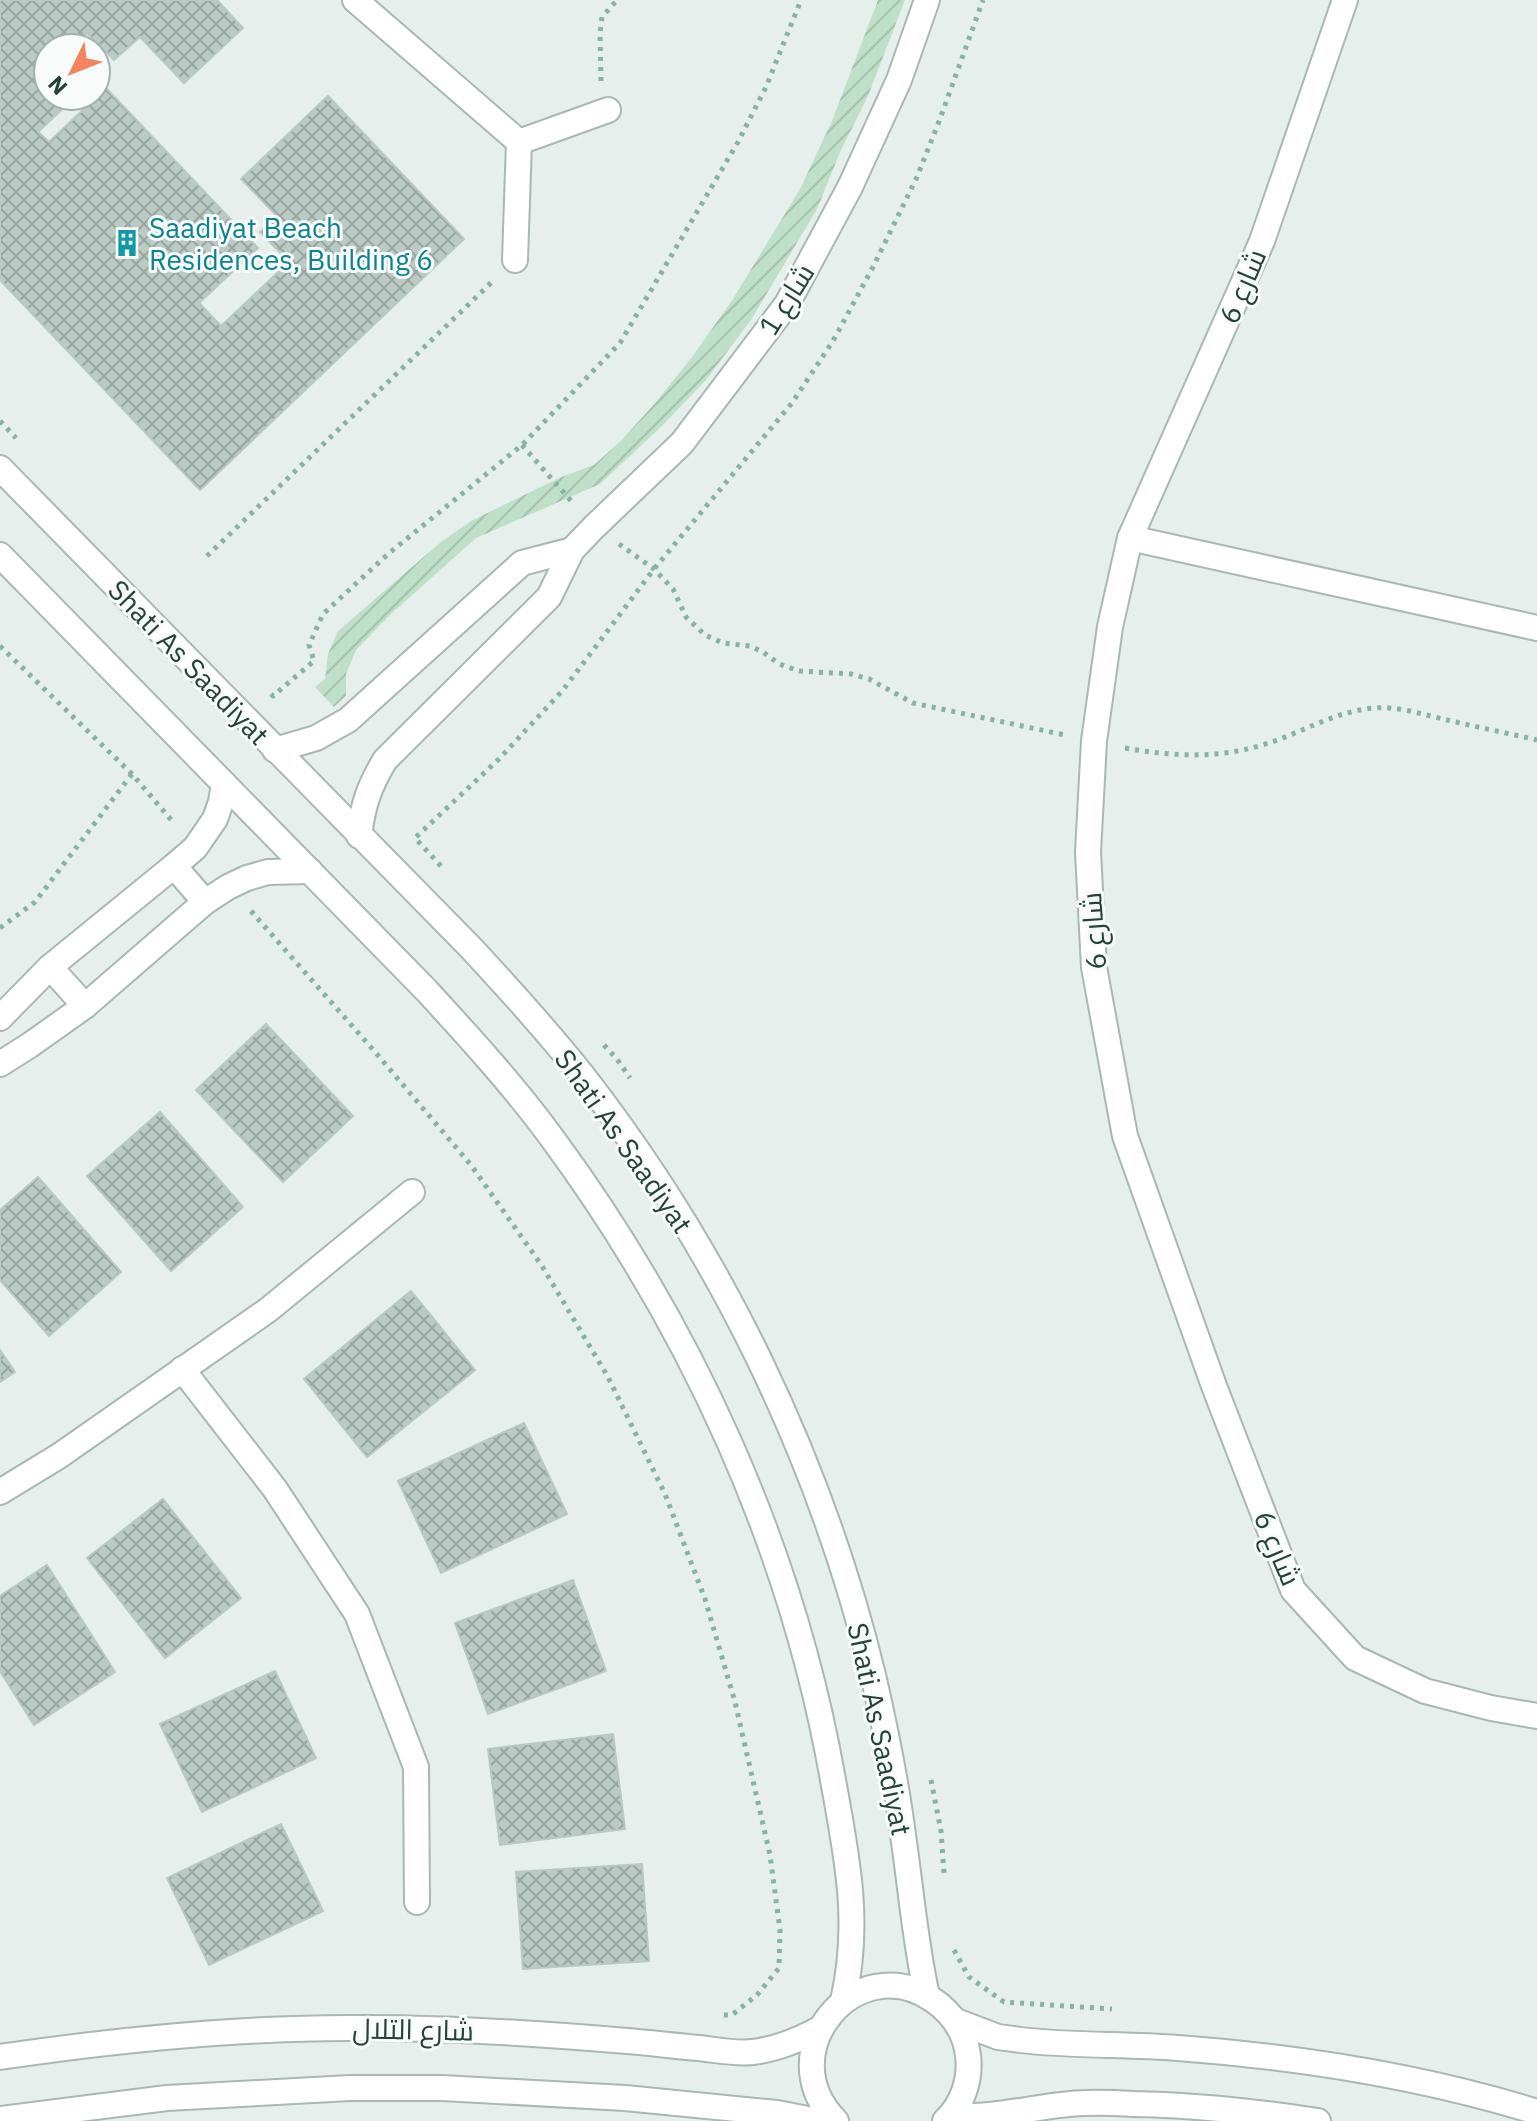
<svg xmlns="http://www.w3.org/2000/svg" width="1537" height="2121" viewBox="0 0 1537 2121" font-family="'IBM Plex Sans',Cairo,sans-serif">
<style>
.garden{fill:url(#garden-furrows)}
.building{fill:url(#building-cross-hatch);stroke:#b8c9c2;stroke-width:2}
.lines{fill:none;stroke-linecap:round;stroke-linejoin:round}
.minor-casing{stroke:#a8b8b2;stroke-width:28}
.path{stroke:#86b3a5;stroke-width:5;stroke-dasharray:4 6;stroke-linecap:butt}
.minor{stroke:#fff;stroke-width:24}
.labels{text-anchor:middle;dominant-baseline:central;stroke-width:6;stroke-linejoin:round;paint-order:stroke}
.culture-label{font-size:28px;fill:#0d838f;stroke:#f7fbf9;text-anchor:start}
.street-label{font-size:28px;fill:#24423a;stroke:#f7fbf9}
</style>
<defs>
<pattern id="garden-furrows" width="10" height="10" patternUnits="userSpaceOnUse" patternTransform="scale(2)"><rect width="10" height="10" fill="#bfe0c8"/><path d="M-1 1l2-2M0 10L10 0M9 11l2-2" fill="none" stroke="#a4c1ad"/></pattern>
<pattern id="building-cross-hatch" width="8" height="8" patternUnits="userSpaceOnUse" patternTransform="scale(2)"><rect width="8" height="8" fill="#bbcac4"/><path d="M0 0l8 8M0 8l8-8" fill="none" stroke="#98a6a0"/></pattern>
</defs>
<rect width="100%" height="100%" fill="#e6efeb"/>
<!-- garden -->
<path class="garden" d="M878,0H905L868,96L841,150L817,209L751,320L706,380L662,426L600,484L476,538L391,614L356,650L346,674V696L334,707L315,687L325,679L328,654L338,631L441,542L471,521L559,478L594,465L621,441L656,402L692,357L733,299L800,189L832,121Z"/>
<!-- building -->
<g class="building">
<path d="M0,0H217L243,28L184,83L140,37L114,60L87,33L72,48H48V96H76L38,132L49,142L106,88L258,248L199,303L221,326L289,262L260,232L277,216L241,179L328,96L464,239L200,490L0,280Z"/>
<path d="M266,1024L353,1116L283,1182L196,1090Z"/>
<path d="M160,1112L243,1207L171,1271L87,1176Z"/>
<path d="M38,1177L121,1272L49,1336L0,1280V1210Z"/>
<path d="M411,1291L475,1370L367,1457L304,1379Z"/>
<path d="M0,1350L15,1372L0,1382Z"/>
<path d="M524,1423L567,1514L441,1573L398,1481Z"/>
<path d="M163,1499L241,1598L165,1658L87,1558Z"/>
<path d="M47,1565L115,1672L34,1725L0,1671V1596Z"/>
<path d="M573,1580L606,1671L488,1714L455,1623Z"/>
<path d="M275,1671L316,1758L202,1812L160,1724Z"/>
<path d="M613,1734L625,1829L500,1845L488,1749Z"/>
<path d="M281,1824L323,1911L209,1965L167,1878Z"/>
<path d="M642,1864L649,1961L523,1969L516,1872Z"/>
</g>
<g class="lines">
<!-- minor casing -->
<g class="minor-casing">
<g id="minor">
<path d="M355,0L519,142"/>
<path d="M1345,0L1262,241L1130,538L1110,627L1094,741L1088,852L1094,967L1125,1136L1214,1386L1293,1590L1355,1658L1425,1691L1491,1708L1537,1716"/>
<path d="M519,142L608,110"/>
<path d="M515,260L519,142"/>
<path d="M0,468L472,949C510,990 548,1032 583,1076C720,1252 820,1458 873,1675C885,1727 896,1781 903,1835C911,1889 915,1942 927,1996"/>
<path d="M1130,538L1537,628"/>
<path d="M0,555L427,991C470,1038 514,1086 552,1138C692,1328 792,1547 833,1780C847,1857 861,1923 843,2001"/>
<path d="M275,750L316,738L348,720L522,563L572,550"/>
<path d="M359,836C363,804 369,787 385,760L549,597L572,550L594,527L682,443L787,304L850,187L899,80L927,0"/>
<path d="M174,866L205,902"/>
<path d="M50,967L85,1006"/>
<path d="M0,1018L50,967L174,866L195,848L215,819L221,802L224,784"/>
<path d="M0,1064L30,1045L85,1006L205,902L228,887L247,878L268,872L310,871"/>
<path d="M182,1369L275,1489L357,1614L416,1767L417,1902"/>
<path d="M0,1492L59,1456L268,1310L412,1192"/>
<path d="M956,2021L998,2037L1020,2040C1072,2046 1125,2044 1178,2048C1299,2057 1421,2076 1537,2112"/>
<path d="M0,2057C116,2040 232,2028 349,2028C442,2027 534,2033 627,2041C651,2043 675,2046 699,2048C717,2050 735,2054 753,2052C778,2049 799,2040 821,2028"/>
<path d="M951,2115C996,2120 1040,2104 1085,2103C1101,2102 1118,2103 1134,2104C1196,2105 1257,2112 1318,2121"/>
<path d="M0,2119L167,2098L350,2088H442L625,2098L777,2113L818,2121"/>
<path d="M836,2121C768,2052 857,1947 933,2000C952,2013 965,2032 968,2055C971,2079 963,2104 945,2121"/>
</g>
</g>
<!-- path -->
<g class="path">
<path d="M601,81L600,34L602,17L617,0"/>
<path d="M0,421L16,438"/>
<path d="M522,445L573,503"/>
<path d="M619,544L654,569L673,589L686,617L705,635L723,643L750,646L763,652L779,664L799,671L851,674L869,679L913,703L1065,735"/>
<path d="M207,556L494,280"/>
<path d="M0,646L132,774L173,822"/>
<path d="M271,694L273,696L314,661L309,645L323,614L388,554L522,445L620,343L738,142L766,87L801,0"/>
<path d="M1125,748C1171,756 1213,759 1259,746C1299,735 1333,711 1375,708C1398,706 1425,715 1447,720C1477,727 1507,733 1537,740"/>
<path d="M441,866L415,838L499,759L563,690L654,569L792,403L833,341L873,267L917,177L940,119L983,0"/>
<path d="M251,911L376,1053L471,1165L542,1266L608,1377L665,1494L705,1599L735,1702L770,1855L780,1930L779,1968L757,1995L732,2015H722"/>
<path d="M0,928L35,902L132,774"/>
<path d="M604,1045L617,1059L630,1078"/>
<path d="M931,1780L941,1831L944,1873"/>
<path d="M954,1950L969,1977L1004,2002L1112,2009"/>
</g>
<!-- minor -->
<use href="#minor" class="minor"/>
</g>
<!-- icons -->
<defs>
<g id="building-bare" transform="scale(2.16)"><path d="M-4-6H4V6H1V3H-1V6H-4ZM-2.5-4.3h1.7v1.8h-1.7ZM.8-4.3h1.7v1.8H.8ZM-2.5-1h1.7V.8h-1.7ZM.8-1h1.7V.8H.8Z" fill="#0f9aa8" stroke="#f7fbf9" stroke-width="2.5" paint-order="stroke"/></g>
</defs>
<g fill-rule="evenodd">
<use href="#building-bare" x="127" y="243"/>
</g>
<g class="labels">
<!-- culture labels -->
<g class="culture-label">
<text x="149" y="227">Saadiyat Beach<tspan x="149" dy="32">Residences, Building 6</tspan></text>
</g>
<!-- street labels -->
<g class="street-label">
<text transform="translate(1242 286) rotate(-67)">شارع 6</text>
<text transform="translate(786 299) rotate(-58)">شارع 1</text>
<text transform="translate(189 662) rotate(46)">Shati As Saadiyat</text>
<text transform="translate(1093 931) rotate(-94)">شارع 6</text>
<text transform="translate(624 1141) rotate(55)">Shati As Saadiyat</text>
<text transform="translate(1278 1548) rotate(67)">شارع 6</text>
<text transform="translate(880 1729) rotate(78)">Shati As Saadiyat</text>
<text transform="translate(413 2029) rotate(1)">شارع التلال</text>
</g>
</g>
<!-- north arrow -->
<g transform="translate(72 72) rotate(227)"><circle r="38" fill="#f7fbf9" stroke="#a3b1ad" stroke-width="2"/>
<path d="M0-6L14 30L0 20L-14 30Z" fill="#f4845f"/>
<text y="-12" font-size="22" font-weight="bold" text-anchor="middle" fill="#24423a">N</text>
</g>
</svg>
